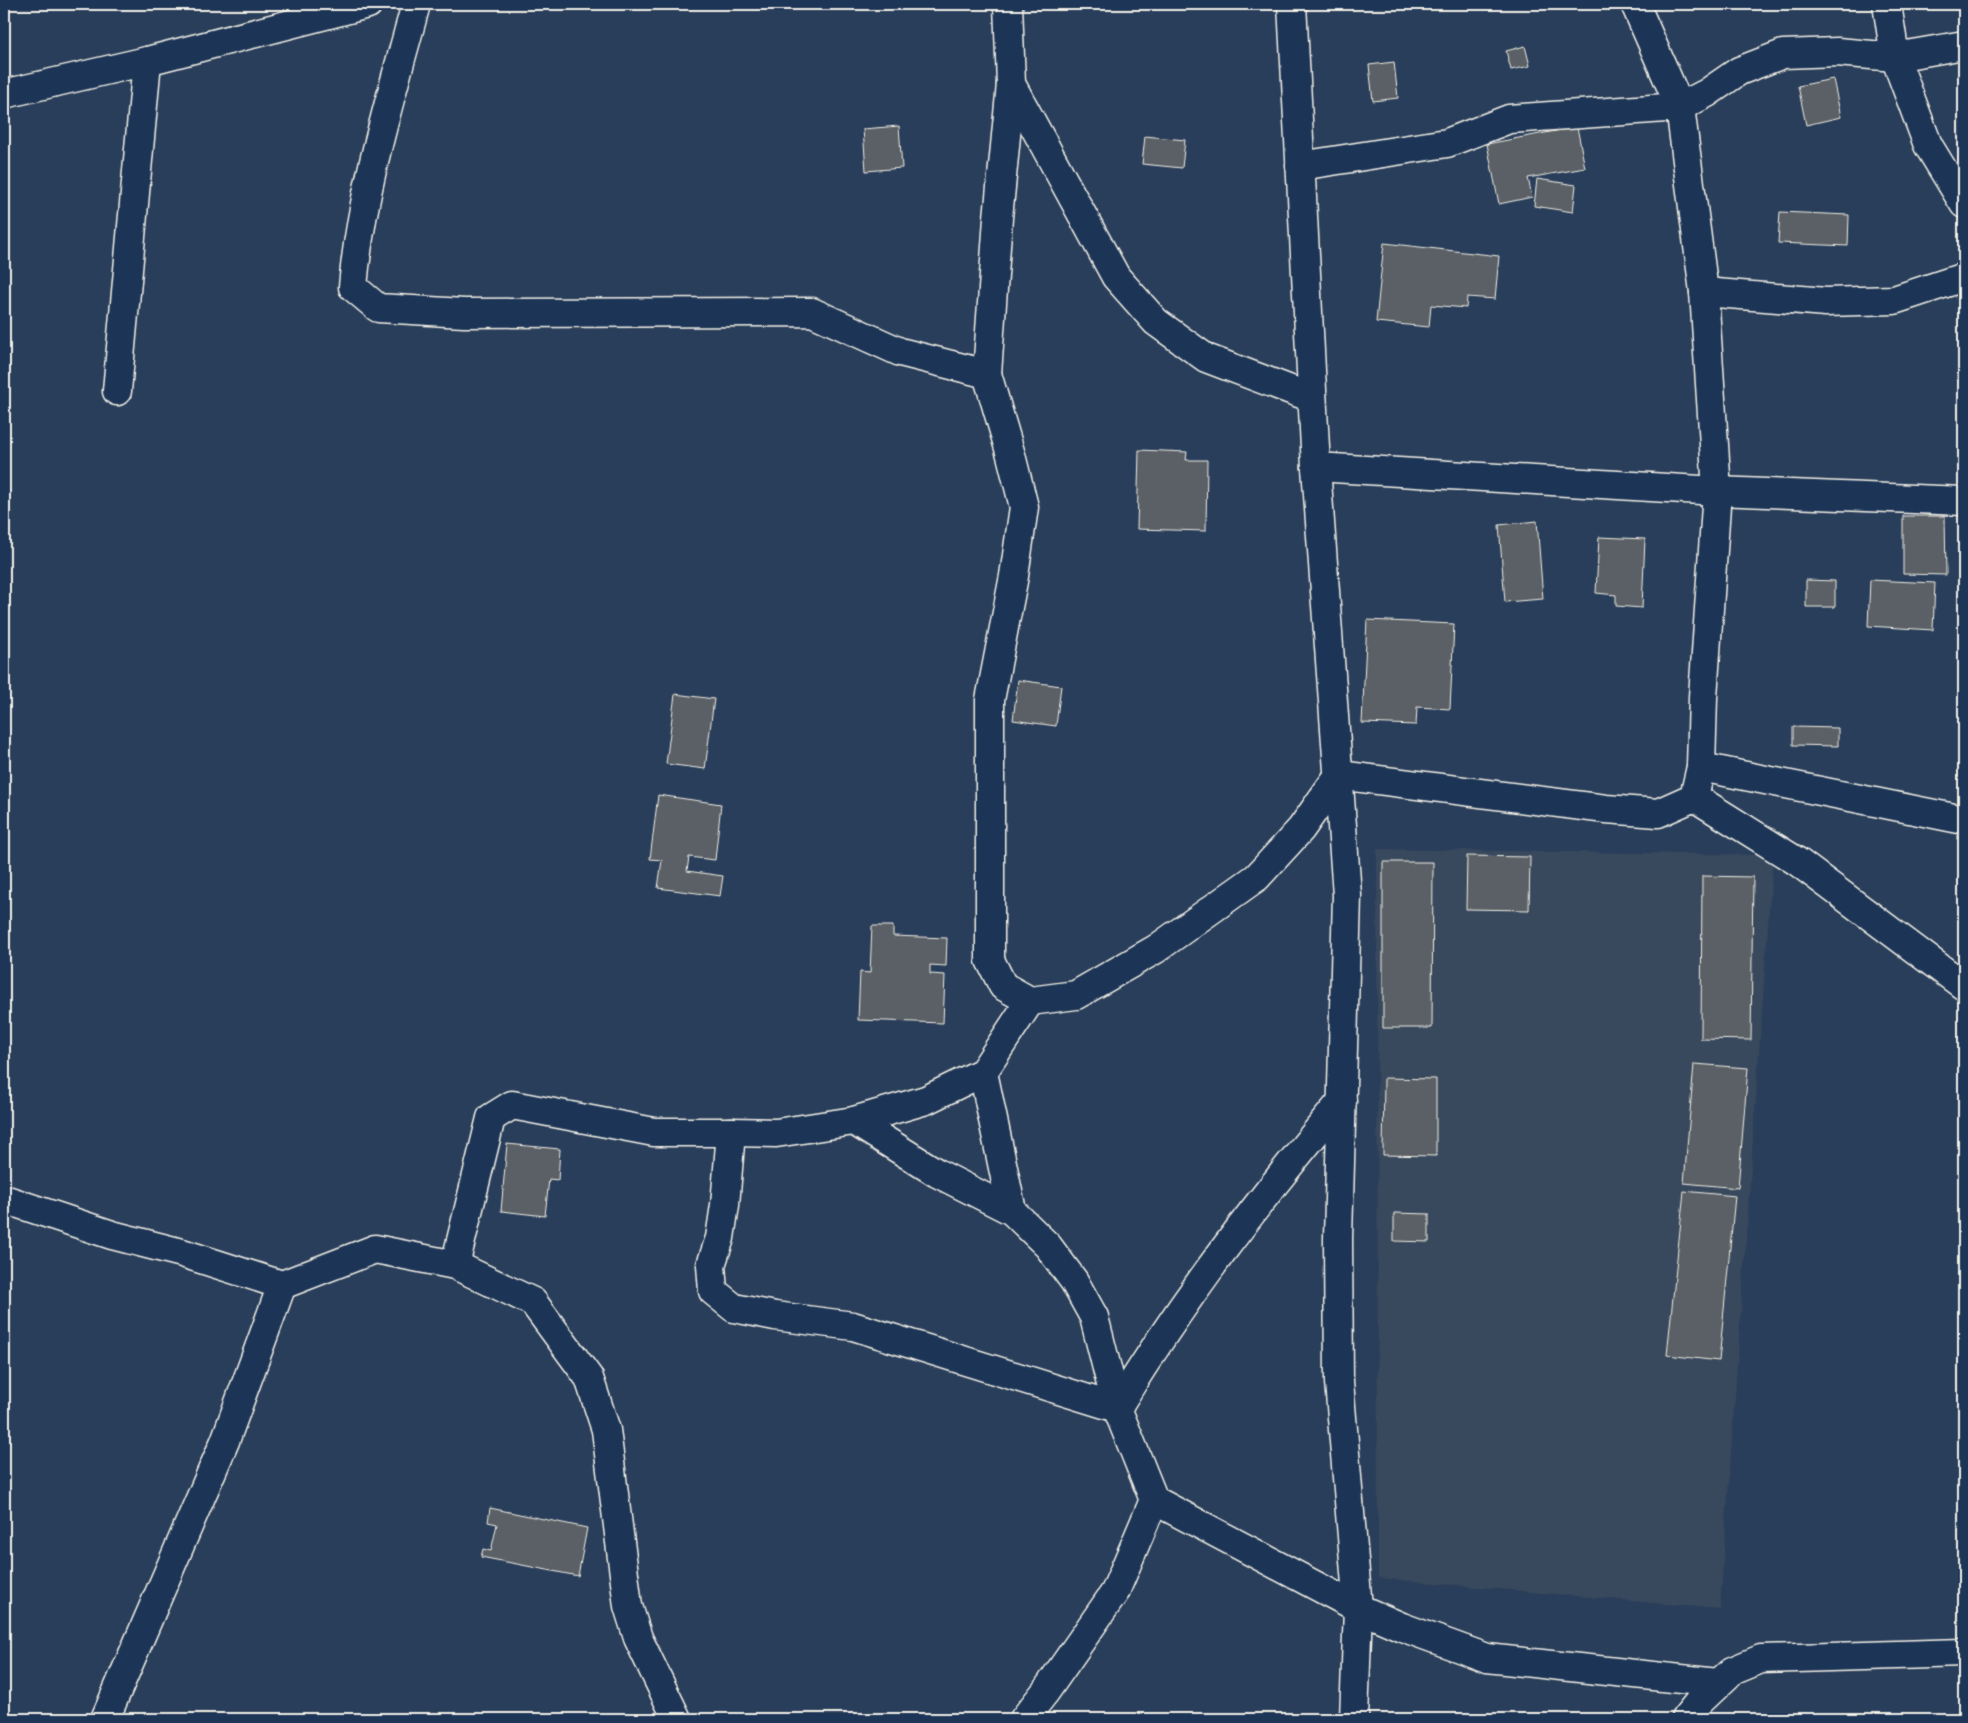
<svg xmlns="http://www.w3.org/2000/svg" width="1968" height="1723" viewBox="0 0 1968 1723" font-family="Dekko,sans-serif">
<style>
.built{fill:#38485d}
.building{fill:#5a6065;stroke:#f4f1e8}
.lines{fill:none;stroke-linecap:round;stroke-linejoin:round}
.street-casing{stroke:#f4f1e8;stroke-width:31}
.street{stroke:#1d3557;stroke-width:28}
</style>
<rect width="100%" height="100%" fill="#293e5a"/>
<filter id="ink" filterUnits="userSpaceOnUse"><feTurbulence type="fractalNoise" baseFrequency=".02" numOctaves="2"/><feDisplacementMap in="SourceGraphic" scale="10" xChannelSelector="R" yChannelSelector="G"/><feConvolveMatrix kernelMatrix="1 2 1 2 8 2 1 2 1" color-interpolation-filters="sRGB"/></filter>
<g filter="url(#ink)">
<!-- built -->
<path class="built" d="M1377,849L1773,855L1720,1609L1378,1578Z"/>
<!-- building -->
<g class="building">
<path d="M1525,46L1530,66L1511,70L1506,51Z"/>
<path d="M1394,62L1398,98L1373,101L1369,65Z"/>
<path d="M1833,79L1841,117L1806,125L1798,86Z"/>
<path d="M899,126L902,168L866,171L863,129Z"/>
<path d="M1577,127L1585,168L1528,178L1532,197L1499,204L1487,144Z"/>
<path d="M1145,136L1185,140L1182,168L1142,164Z"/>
<path d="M1537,179L1576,185L1573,212L1534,206Z"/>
<path d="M1780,212L1849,215L1848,246L1778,243Z"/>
<path d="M1384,243L1499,256L1495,299L1467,297L1466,308L1431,305L1429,327L1376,322Z"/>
<path d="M1139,450L1187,452L1186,460H1207L1206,531L1137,529Z"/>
<path d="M1903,516H1945L1946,575L1903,574Z"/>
<path d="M1537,521L1543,599L1505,602L1499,525Z"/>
<path d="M1599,537L1645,539L1642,608L1616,606V595L1596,593Z"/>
<path d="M1806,580L1835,581V607H1806Z"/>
<path d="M1870,580L1935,583L1933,630L1868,626Z"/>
<path d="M1367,620L1454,624L1450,709L1417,707L1416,725L1362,723Z"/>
<path d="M1018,680L1061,686L1056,726L1013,720Z"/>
<path d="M675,694L714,699L705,769L666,764Z"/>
<path d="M1793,727L1838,728V746L1793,745Z"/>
<path d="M658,795L721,804L715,860L689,857L687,871L723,876L720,896L658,888L662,860L650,859Z"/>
<path d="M1467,856L1530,857L1529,910L1466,909Z"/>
<path d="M1383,862H1433L1432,1028H1383Z"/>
<path d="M1702,876L1753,877L1751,1040L1701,1039Z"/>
<path d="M872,926H893V936L947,938L946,966L930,965V974L945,975L943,1023L858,1020L860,972L870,973Z"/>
<path d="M1694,1064L1748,1068L1738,1188L1684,1183Z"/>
<path d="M1384,1078L1436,1079V1156L1383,1155Z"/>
<path d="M507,1144L560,1149L558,1180L549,1179L545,1216L501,1211Z"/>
<path d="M1684,1191L1735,1196L1719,1361L1667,1355Z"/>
<path d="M1394,1213L1429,1214V1242L1394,1241Z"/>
<path d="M490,1508L587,1528L578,1576L481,1557L483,1549L491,1551L497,1524L488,1522Z"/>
</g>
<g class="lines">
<!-- street casing -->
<g class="street-casing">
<g id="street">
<path d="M416,4C391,97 361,191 353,287L378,308L464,313L812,312L900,352L987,374L998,218L1011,84"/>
<path d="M1008,4L1011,84L1116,277L1156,322L1206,358L1312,398"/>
<path d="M1292,4L1316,467L1347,895L1338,1239L1339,1382L1358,1608L1354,1719"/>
<path d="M1964,45L1895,57L1928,145L1964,204"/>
<path d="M4,94L147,61L368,4"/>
<path d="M1300,166L1447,143L1509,119L1680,107L1707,93L1739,71L1783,54L1837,52L1895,57L1887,4"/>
<path d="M1704,292L1826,302L1894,300L1964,277"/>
<path d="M987,374L1011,455L1024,507L1014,576L990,700V960L1003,986L1030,1001L1076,995L1156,949L1257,877L1301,829L1339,775L1606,809L1658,813L1694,797L1701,767L1703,697L1717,491L1704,292L1680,107L1635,4"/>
<path d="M117,391L147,61"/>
<path d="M1316,467L1717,491L1964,501"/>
<path d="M1701,767L1964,820"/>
<path d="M1694,797L1798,862L1964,986"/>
<path d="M983,1072L1012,1211"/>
<path d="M854,1121L937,1173L1012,1211L1048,1246L1074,1281L1094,1317L1117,1408L1154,1500L1358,1608L1402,1627L1487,1658L1718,1683"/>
<path d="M731,1132L776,1133L854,1121L926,1100L983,1072L1030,1001"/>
<path d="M4,1199L112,1235L182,1253L282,1285L375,1249L455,1265L533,1302L589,1378L606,1430L628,1606L638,1638L677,1719"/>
<path d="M455,1265L491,1118L512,1105L654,1132H731L725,1205L720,1238L711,1265L713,1291L734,1308L775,1316L853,1326L1117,1408"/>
<path d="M1117,1408C1183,1298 1260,1199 1342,1101"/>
<path d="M105,1719L225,1441L282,1285"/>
<path d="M1024,1719L1046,1691L1115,1592L1154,1500"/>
<path d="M1685,1719L1697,1704L1732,1671L1761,1659L1964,1653"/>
</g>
</g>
<!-- street -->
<use href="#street" class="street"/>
</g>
</g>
<!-- margin -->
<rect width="1968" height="1723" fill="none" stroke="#1d3557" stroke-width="20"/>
<rect x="10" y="10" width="1948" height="1703" fill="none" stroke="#f4f1e8" stroke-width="2" filter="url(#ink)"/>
</svg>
